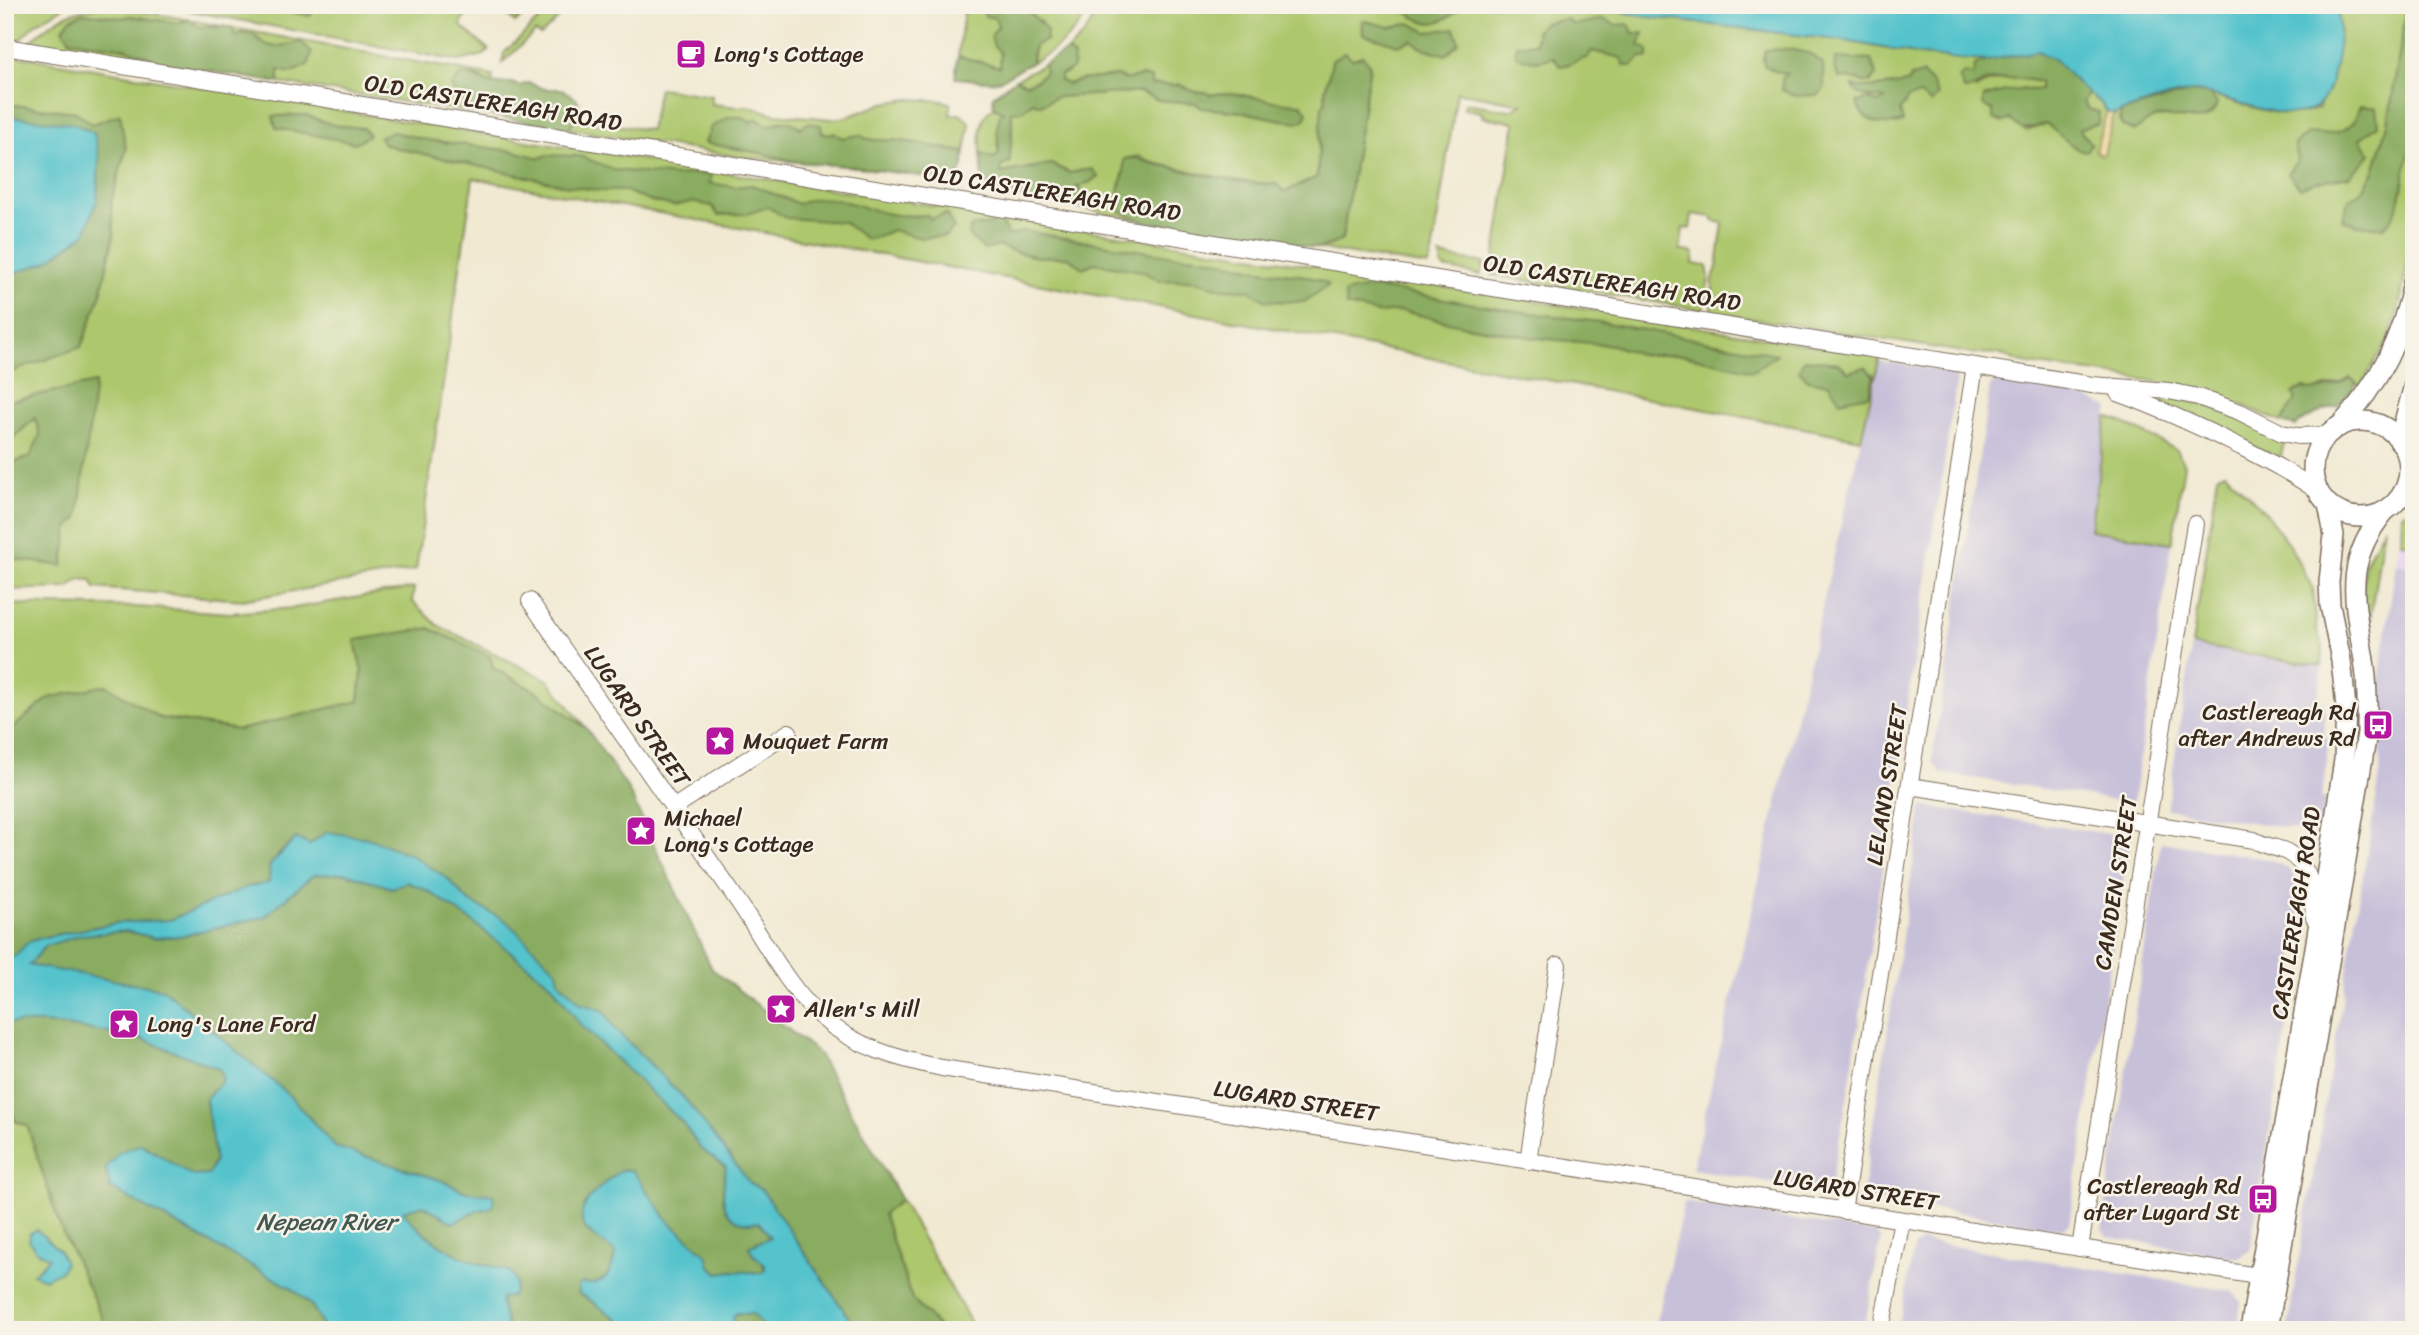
<svg xmlns="http://www.w3.org/2000/svg" width="2419" height="1335" viewBox="0 0 2419 1335" font-family="Sriracha,sans-serif">
<style>
.built{fill:#e5d3f1}
.industrial{fill:#c7c0d9}
.green{fill:#adc76d;stroke:#747846;stroke-width:2}
.forest{fill:#8aac60;stroke:#626b3f;stroke-width:2}
.sand{fill:#eeda9e;stroke:#94825e;stroke-width:2}
.water{fill:#55c3cc;stroke:#487675;stroke-width:2}
.lines{fill:none;stroke-linecap:round;stroke-linejoin:round}
.minor-casing{stroke:#7b6d5d;stroke-width:18}
.major-casing{stroke:#7b6d5d;stroke-width:22}
.minor{stroke:#fff;stroke-width:16}
.major{stroke:#fff;stroke-width:19}
.labels{text-anchor:middle;dominant-baseline:central;stroke-width:5;stroke-linejoin:round;paint-order:stroke}
.poi-label{font-size:23px;fill:#3b2a1e;stroke:#f7f3e8;text-anchor:start}
.street-label{font-size:23px;fill:#3b2a1e;stroke:#f7f3e8}
.water-label{font-size:24px;font-style:italic;fill:#435852;stroke:#f7f3e8}
</style>
<rect width="100%" height="100%" fill="#f7f3e8"/>
<filter id="ink" filterUnits="userSpaceOnUse"><feTurbulence type="fractalNoise" baseFrequency=".0143" numOctaves="2"/><feDisplacementMap in="SourceGraphic" scale="14" xChannelSelector="R" yChannelSelector="G"/><feConvolveMatrix kernelMatrix="1 2 1 2 8 2 1 2 1" color-interpolation-filters="sRGB"/></filter>
<filter id="wash" filterUnits="userSpaceOnUse"><feTurbulence type="fractalNoise" baseFrequency=".00686" numOctaves="4" result="noise"/><feDisplacementMap in="SourceGraphic" scale="28" xChannelSelector="R" yChannelSelector="G"/><feGaussianBlur stdDeviation="1.57" result="paint"/><feColorMatrix in="noise" values="0 0 0 0 0 0 0 0 0 0 0 0 0 0 0 0 0 1.4 0 .05"/><feComposite in="paint" operator="in"/></filter>
<g filter="url(#wash)">
<rect width="100%" height="100%" fill="#f1e9d2"/>
<!-- built -->
<path class="built" d="M2414,525V566L2396,563L2401,531Z"/>
<!-- industrial -->
<g class="industrial">
<path d="M1879,361L1952,372L1957,378L1848,1094L1829,1192L1692,1169Z"/>
<path d="M1999,379L2061,389L2109,407L2090,530L2172,543L2133,803L1941,773L1932,762L1990,386Z"/>
<path d="M2396,563L2414,566V1330H2287L2380,776L2382,707L2379,682Z"/>
<path d="M2192,645L2322,666L2318,699L2325,707L2324,737L2328,738L2326,773L2321,797L2326,799L2319,833L2167,809Z"/>
<path d="M1922,806L2130,837L2069,1224L2061,1229L1868,1198L1863,1191Z"/>
<path d="M2161,842L2272,860L2287,868L2294,876L2302,894L2294,950V984L2250,1250L2239,1258L2107,1237L2102,1229Z"/>
<path d="M1684,1202L1876,1233L1881,1240L1864,1330H1655Z"/>
<path d="M1922,1241L2232,1291L2241,1302L2237,1330H1898L1914,1247Z"/>
</g>
<!-- green -->
<g class="green">
<path d="M5,5H67L34,25L19,41L5,39Z"/>
<path d="M186,5H478L462,20L461,26L489,50L484,55L459,61L191,11Z"/>
<path d="M498,5H534L515,23Z"/>
<path d="M554,5H572L541,35L535,32L502,63L504,53Z"/>
<path d="M965,5H981L995,18L998,26L1001,53L1000,67L958,56Z"/>
<path d="M1024,5H1093C1076,32 1060,49 1031,63L1041,22L1031,16Z"/>
<path d="M1102,5H1581L1656,18L1846,41L1921,55L1986,61L1975,66L1976,89C1993,77 2020,77 2040,82V90L2024,89L1984,97L1993,110L2027,131L2046,124L2083,134L2079,129L2098,124L2099,112L2089,109L2083,101L2089,93L2101,103L2107,112L2095,151L2104,153L2114,114L2121,112L2120,120L2168,117L2217,103L2209,94C2243,103 2285,124 2319,108L2340,31L2337,12L2339,5H2407L2388,124L2374,171L2363,190L2349,200L2342,219L2358,225L2401,196L2406,157L2413,143L2414,94V227L2399,308L2389,338L2361,386L2350,378L2342,383L2310,391L2304,388L2281,422C2258,412 2235,401 2211,394C2148,376 2083,373 2019,362C2004,354 1992,352 1975,354L1712,312L1713,279L1717,267L1723,223L1713,221V217L1692,214L1690,229L1683,228L1680,250L1694,253L1693,264L1707,266L1709,278L1703,310L1492,275L1515,122L1482,117V112L1464,109L1465,103L1510,110L1522,104L1457,92L1432,254L1428,266L1321,249L1342,240L1370,66L1352,59L1332,61C1331,74 1322,90 1326,102L1322,107L1317,177L1285,192L1276,184C1245,184 1216,177 1187,170C1170,166 1154,165 1138,156L1124,159V171L1119,190L1120,211L1142,221L1057,203L1074,201L1076,187L1090,182L1083,170L1070,173L1051,164L1001,173L1000,166L1010,162C1009,146 1015,127 1011,112L1033,102L1041,105L1056,97L1141,92L1158,100L1195,103L1202,108L1243,112L1282,120L1301,104C1272,105 1236,88 1210,95L1206,92L1194,93L1179,84L1165,87L1159,84L1151,85L1143,76L1126,80L1117,76L1080,80L1067,84L1060,81L1061,75L1067,73L1074,57L1067,51L1083,36Z"/>
<path d="M113,6L493,76L492,84L473,75L452,87L471,112L279,83V70L272,48L259,41L236,37L218,26L198,27L131,16L122,18L100,14L70,40L125,48L164,63L29,43C57,15 74,8 113,6Z"/>
<path d="M5,54L451,129L1880,356L1861,439L473,178L416,570L242,600L95,588L91,580L80,579L68,588L5,590V371H14L101,294L114,234L111,203L126,149L92,124L34,108L5,104Z"/>
<path d="M1044,64L1045,72L1037,80L1026,84L1016,79Z"/>
<path d="M659,88L712,96V104L737,107L748,106L775,114L832,119L847,117L884,103L909,99L944,101L951,104L950,115L960,114L970,123L965,152C937,149 915,140 886,140C875,140 869,141 859,135L842,138L781,121L768,126L757,119L752,122L742,117H730L706,143L760,153L797,162L739,157L569,129L575,119L650,130Z"/>
<path d="M994,107L1004,112L997,145L999,154L994,159L981,154C980,137 978,117 994,107Z"/>
<path d="M1440,256L1485,263L1480,275L1443,268Z"/>
<path d="M2163,395L2209,405L2285,439L2280,459L2160,404Z"/>
<path d="M2107,417L2124,423L2177,450L2184,465L2172,543L2090,530Z"/>
<path d="M2225,472L2263,510L2290,546L2313,589L2317,632L2323,647L2322,666L2192,645L2218,475Z"/>
<path d="M2414,507V544L2401,542L2402,514Z"/>
<path d="M2384,526L2368,633L2362,612L2364,566Z"/>
<path d="M414,588L412,601L437,625L548,680L587,729L539,693L493,668L355,640L362,672L359,701L239,730L160,718L105,685L5,734V604L137,607L230,613L294,608Z"/>
<path d="M5,1084L14,1121L27,1125L61,1229L108,1330H5Z"/>
<path d="M901,1200L975,1330H941L912,1299L883,1214Z"/>
</g>
<!-- forest -->
<g class="forest">
<path d="M274,5H318L310,16L278,10Z"/>
<path d="M981,5H1024C1031,16 1040,21 1047,31L1046,40L1034,46L1031,63C1020,68 1011,75 1000,80C992,84 967,78 955,78L958,56L1000,67L1001,53L994,46L991,36L998,26L995,18L985,16Z"/>
<path d="M1396,5H1459L1461,7C1435,32 1423,24 1396,5Z"/>
<path d="M2407,5H2414L2413,143C2400,169 2408,210 2382,228L2358,225L2342,219L2349,200L2363,190L2374,171L2388,124Z"/>
<path d="M83,13L122,18L131,16L179,23L189,19L198,27H232L236,37L240,33L253,34C269,52 280,46 301,42L312,53L308,65L290,73L279,70V83L164,63L125,48L70,40L63,29L70,19Z"/>
<path d="M1567,19L1573,25L1603,19L1616,25L1629,24L1633,33H1644L1639,45L1648,50V58L1640,57L1633,66H1624L1621,58L1592,51L1587,58C1577,59 1571,65 1560,66L1553,57C1540,62 1530,62 1516,56V45L1536,43V32L1543,23Z"/>
<path d="M1362,20L1389,27L1410,23L1427,32L1454,28L1459,42L1446,55L1420,47L1412,40L1398,45L1363,34Z"/>
<path d="M1789,49L1811,54L1823,64L1824,88L1819,95L1795,96L1782,90V79L1787,73L1775,71L1764,65L1763,59L1765,50Z"/>
<path d="M1067,51L1074,57L1073,68L1061,75L1060,80L1067,84L1080,80L1117,76L1126,80L1142,76L1151,78V85C1156,84 1180,85 1182,86C1194,90 1192,93 1206,92L1210,95C1236,88 1272,105 1301,104L1307,112L1306,118L1301,122L1282,120L1243,112L1202,108L1195,103L1158,100L1141,92L1056,97L1041,105L1033,102L1022,111L1011,112C1014,127 1009,146 1010,162L1001,166V173L1051,164L1070,173L1092,169L1098,176L1090,182L1077,187L1081,189L1074,201C1045,204 1010,196 983,185L981,154L994,158L999,154L997,128L1000,114L1004,112L994,107L993,96L1016,79L1026,84L1037,80L1045,72L1044,64Z"/>
<path d="M2036,51C2060,57 2071,79 2089,93L2083,101L2088,109L2099,112L2098,124L2079,129L2091,144L2086,151L2077,149L2046,124C2030,128 2022,134 2010,119L2004,122L1993,119V110L1983,105L1984,97C2001,90 2021,89 2040,90V82C2024,78 2002,77 1986,82C1975,86 1977,89 1964,90L1959,78L1964,73L1974,75L1975,66L1986,61Z"/>
<path d="M1345,52L1352,59L1363,56L1370,65L1342,240L1321,249L1142,221L1120,211L1119,190L1124,171V159C1142,156 1139,161 1155,164C1195,172 1235,184 1276,184L1285,192L1317,177L1322,106L1326,102C1322,90 1331,73 1332,60Z"/>
<path d="M1836,58L1871,60L1877,75L1870,83C1859,82 1852,76 1840,79L1835,69Z"/>
<path d="M461,74C474,75 477,79 489,83C500,86 508,79 518,86L529,83L545,89H562L578,100L579,112L569,129L471,112L451,87Z"/>
<path d="M1922,74L1931,82L1938,95L1931,103L1920,95L1908,98L1900,111L1903,122C1884,128 1862,123 1857,102L1869,99L1878,103L1885,99C1872,96 1859,100 1853,86L1869,88L1907,83L1911,77Z"/>
<path d="M2191,92L2209,94L2217,103C2209,132 2180,114 2158,117C2150,118 2142,126 2135,131L2122,126L2120,120L2121,112Z"/>
<path d="M5,104L76,112L92,124L120,114L126,149L111,203L114,234L101,294L81,347L14,371H5Z"/>
<path d="M2360,106L2376,108L2378,125L2360,139L2371,154L2350,176L2315,182L2300,188L2288,173L2298,159L2294,144L2308,133C2323,135 2342,135 2353,122C2356,118 2358,110 2360,106Z"/>
<path d="M306,115L333,125L363,128L369,135L355,143L276,128L273,116Z"/>
<path d="M730,117H742L752,122L757,119L768,126C779,122 791,118 800,128L808,123L821,125L822,134L834,133L842,138L859,135C869,141 875,140 886,140C915,140 937,149 965,152C962,171 964,179 942,179L856,167L797,162L760,153L705,143L711,127Z"/>
<path d="M393,132L428,140L514,151L539,158L548,155L580,156L615,170L677,176L696,173L712,176L709,183L735,187L752,185L799,204C826,189 862,209 890,214C902,216 915,216 928,215L930,219L946,214L954,228L945,236L921,238L892,230L878,237L866,239L843,222L786,218L768,207L747,214L718,215L712,206L692,202L674,206L646,200L626,191H601L564,185L396,148L384,144L380,136Z"/>
<path d="M1001,222L1008,236L1024,231L1174,256C1206,255 1230,264 1260,270C1281,274 1312,273 1329,285L1304,302L1266,301L1248,290L1224,289L1192,280L1160,281L1142,271L1094,263L1083,268L1068,257H1038L1015,252L999,246L985,250L969,236L971,227Z"/>
<path d="M1372,287L1517,311L1606,323L1777,354L1753,371L1684,355H1642L1612,345L1536,338L1465,326L1402,311L1378,313L1346,306L1345,293Z"/>
<path d="M1804,359L1839,363L1848,372L1865,367L1874,376L1869,395L1840,401L1829,384L1808,380L1799,370Z"/>
<path d="M2350,378L2357,383L2338,406C2328,408 2302,419 2296,426L2281,422L2296,399L2293,393L2304,388C2316,394 2339,385 2350,378Z"/>
<path d="M95,383L78,518L68,528L63,566L13,559L5,553V465L30,457L40,435L35,418L5,446V403L13,400Z"/>
<path d="M429,628L490,656L493,668L539,693L587,729L628,789L712,969L818,1053L901,1200L883,1214L912,1299L941,1330H857L762,1190L750,1183L685,1099L615,1029L603,1010L582,1004L559,982L505,921L468,901L448,879L309,845L296,838L278,855L270,883L247,887L170,920L117,923L44,937L28,942L16,955L5,961V734L49,698L106,685L160,718L239,730L359,701L362,672L355,640Z"/>
<path d="M346,873L392,888L407,882L428,891L469,919L551,984L580,1024L682,1122L701,1149L726,1167C721,1200 717,1222 759,1222L770,1237L765,1241L756,1242L765,1270L761,1273L734,1271L718,1273L710,1266L706,1255L669,1223L649,1195L586,1229L615,1251C613,1272 604,1288 582,1283L579,1294C594,1301 604,1311 618,1319V1330H508L501,1304L502,1298L516,1288C516,1282 515,1278 510,1274C503,1267 488,1267 479,1264C449,1253 423,1236 403,1211L423,1205L453,1222L475,1210L487,1209L493,1195L466,1192L440,1180L335,1147L287,1093L240,1056L28,965L45,946L80,935L126,931L155,938L180,936L264,917L313,875Z"/>
<path d="M5,1023H45L137,1037L218,1068L223,1074L222,1081L206,1099L215,1161L208,1175L193,1176L141,1144L110,1187L290,1287C307,1300 318,1308 323,1330H108L61,1229L27,1125L15,1121L5,1084Z"/>
<path d="M737,1313L753,1314L766,1330H737L733,1317Z"/>
</g>
<!-- sand -->
<path class="sand" d="M2107,112L2114,114L2104,154L2101,155L2095,151Z"/>
<!-- water -->
<g class="water">
<path d="M1581,5H2339C2337,15 2340,23 2339,32C2339,47 2333,82 2326,95C2303,140 2229,91 2192,92C2173,93 2135,108 2114,114L2107,112L2101,103L2079,85L2054,59L2037,51L1986,61L1959,59L1921,55L1846,41L1656,18Z"/>
<path d="M5,116L74,124L94,133L99,156L97,200L85,234L46,262L5,276Z"/>
<path d="M327,832L368,838L411,855L448,879L468,901L505,920L557,971L559,982L582,1004L603,1010L615,1029L685,1099L750,1183L762,1190L857,1330H766L753,1314L737,1313L733,1317L737,1330H619L618,1319C603,1311 594,1301 579,1294L578,1286L582,1283C604,1288 613,1272 615,1252C607,1245 596,1239 588,1231C566,1209 606,1182 621,1170H632L669,1222L707,1255L710,1266L718,1273L734,1271L761,1273L765,1270V1265L753,1254L749,1247L770,1237L759,1222C754,1222 747,1224 742,1222C716,1215 724,1185 726,1167L701,1149L682,1122L580,1024L551,984L469,919L428,891L407,882L392,888L346,873L313,875L264,917L180,936L155,938L126,931L80,935L45,946L29,965L163,989L287,1093L335,1147L440,1180L466,1192L493,1195L494,1205L487,1209L475,1211L453,1223L423,1205L403,1211C422,1236 449,1253 478,1263C487,1266 501,1267 509,1272C518,1279 517,1287 512,1296L502,1298L501,1304L508,1330H323C318,1308 307,1300 290,1287L110,1188L106,1168L119,1152L141,1144L193,1176L208,1175L215,1161L206,1099L222,1081L223,1074L218,1068L137,1037L45,1023H5V961L16,955L28,942L45,937L117,923L170,920L247,887L269,883L270,865L296,838L309,845Z"/>
<path d="M37,1230L60,1251L65,1263L61,1271L44,1279L33,1274L49,1258L37,1251L29,1241L30,1233Z"/>
</g>
</g>
<g filter="url(#ink)">
<g class="lines">
<!-- minor casing -->
<g class="minor-casing">
<g id="minor">
<path d="M5,47L2092,385L2169,391L2198,397L2240,412L2282,433L2298,436L2328,435"/>
<path d="M2118,393C2160,408 2200,427 2241,447C2268,461 2295,475 2320,493"/>
<path d="M530,601C598,700 667,798 735,897C762,935 786,987 821,1017C855,1047 898,1059 942,1068L2270,1278"/>
<path d="M1910,786L2254,840C2264,846 2275,847 2285,851C2312,864 2313,893 2314,918"/>
<path d="M673,808L789,732"/>
<path d="M1528,1161L1558,965"/>
<path d="M1843,1211L1975,366"/>
<path d="M2080,1248L2195,524"/>
<path d="M1881,1330L1902,1220"/>
</g>
</g>
<!-- major casing -->
<g class="major-casing">
<g id="major">
<circle cx="2361" cy="469" r="48"/>
<path d="M2339,427C2380,383 2402,338 2414,279"/>
<path d="M2399,441L2414,385"/>
<path d="M2250,1330L2315,948L2344,760L2346,707L2341,660L2330,605L2329,582L2334,535L2328,504"/>
<path d="M2268,1330L2367,733C2367,711 2368,689 2365,667C2356,604 2340,566 2385,511"/>
</g>
</g>
<!-- minor -->
<use href="#minor" class="minor"/>
<!-- major -->
<use href="#major" class="major"/>
</g>
</g>
<!-- icons -->
<defs>
<g id="cafe-square" transform="scale(1.575)"><rect x="-9" y="-9" width="18" height="18" rx="4" fill="#b5179e" stroke="#f7f3e8"/><path d="M-5.5-4.5H6V0H3Q3 3.5 0 3.5H-2.5Q-5.5 3.5-5.5 0ZM3-3.2v2h1.7v-2ZM-6 4.5H4V6H-6Z" fill="#fff"/></g>
<g id="bus-square" transform="scale(1.575)"><rect x="-9" y="-9" width="18" height="18" rx="4" fill="#b5179e" stroke="#f7f3e8"/><path d="M-5-6H5V4H4V6H2V4H-2V6H-4V4H-5ZM-3.5-4V0h7V-4ZM-3.5 1.2v1.5H-2V1.2ZM2 1.2v1.5H3.5V1.2Z" fill="#fff"/></g>
<g id="sight-square" transform="scale(1.575)"><rect x="-9" y="-9" width="18" height="18" rx="4" fill="#b5179e" stroke="#f7f3e8"/><path d="M0-6L1.8-2.2L6-1.7L2.9 1.2L3.7 5.4L0 3.3L-3.7 5.4L-2.9 1.2L-6-1.7L-1.8-2.2Z" fill="#fff"/></g>
</defs>
<g fill-rule="evenodd">
<use href="#cafe-square" x="691" y="54"/>
<use href="#bus-square" x="2378" y="725"/>
<use href="#sight-square" x="720" y="741"/>
<use href="#sight-square" x="641" y="831"/>
<use href="#sight-square" x="781" y="1009"/>
<use href="#sight-square" x="124" y="1024"/>
<use href="#bus-square" x="2263" y="1199"/>
</g>
<g class="labels">
<!-- poi labels -->
<g class="poi-label">
<text x="714" y="54">Long's Cottage</text>
<text x="2355" y="712" text-anchor="end">Castlereagh Rd<tspan x="2355" dy="26">after Andrews Rd</tspan></text>
<text x="743" y="741">Mouquet Farm</text>
<text x="664" y="818">Michael<tspan x="664" dy="26">Long's Cottage</tspan></text>
<text x="804" y="1009">Allen's Mill</text>
<text x="147" y="1024">Long's Lane Ford</text>
<text x="2240" y="1186" text-anchor="end">Castlereagh Rd<tspan x="2240" dy="26">after Lugard St</tspan></text>
</g>
<!-- street labels -->
<g class="street-label">
<text transform="translate(493 103) rotate(9)">OLD CASTLEREAGH ROAD</text>
<text transform="translate(1052 193) rotate(9)">OLD CASTLEREAGH ROAD</text>
<text transform="translate(1612 283) rotate(9)">OLD CASTLEREAGH ROAD</text>
<text transform="translate(637 716) rotate(55)">LUGARD STREET</text>
<text transform="translate(1887 785) rotate(-81)">LELAND STREET</text>
<text transform="translate(2116 883) rotate(-81)">CAMDEN STREET</text>
<text transform="translate(2296 913) rotate(-81)">CASTLEREAGH ROAD</text>
<text transform="translate(1296 1101) rotate(9)">LUGARD STREET</text>
<text transform="translate(1856 1190) rotate(9)">LUGARD STREET</text>
</g>
<!-- water labels -->
<g class="water-label">
<text x="326" y="1222">Nepean River</text>
</g>
</g>
<!-- margin -->
<rect width="2419" height="1335" fill="none" stroke="#f7f3e8" stroke-width="28"/>
</svg>
